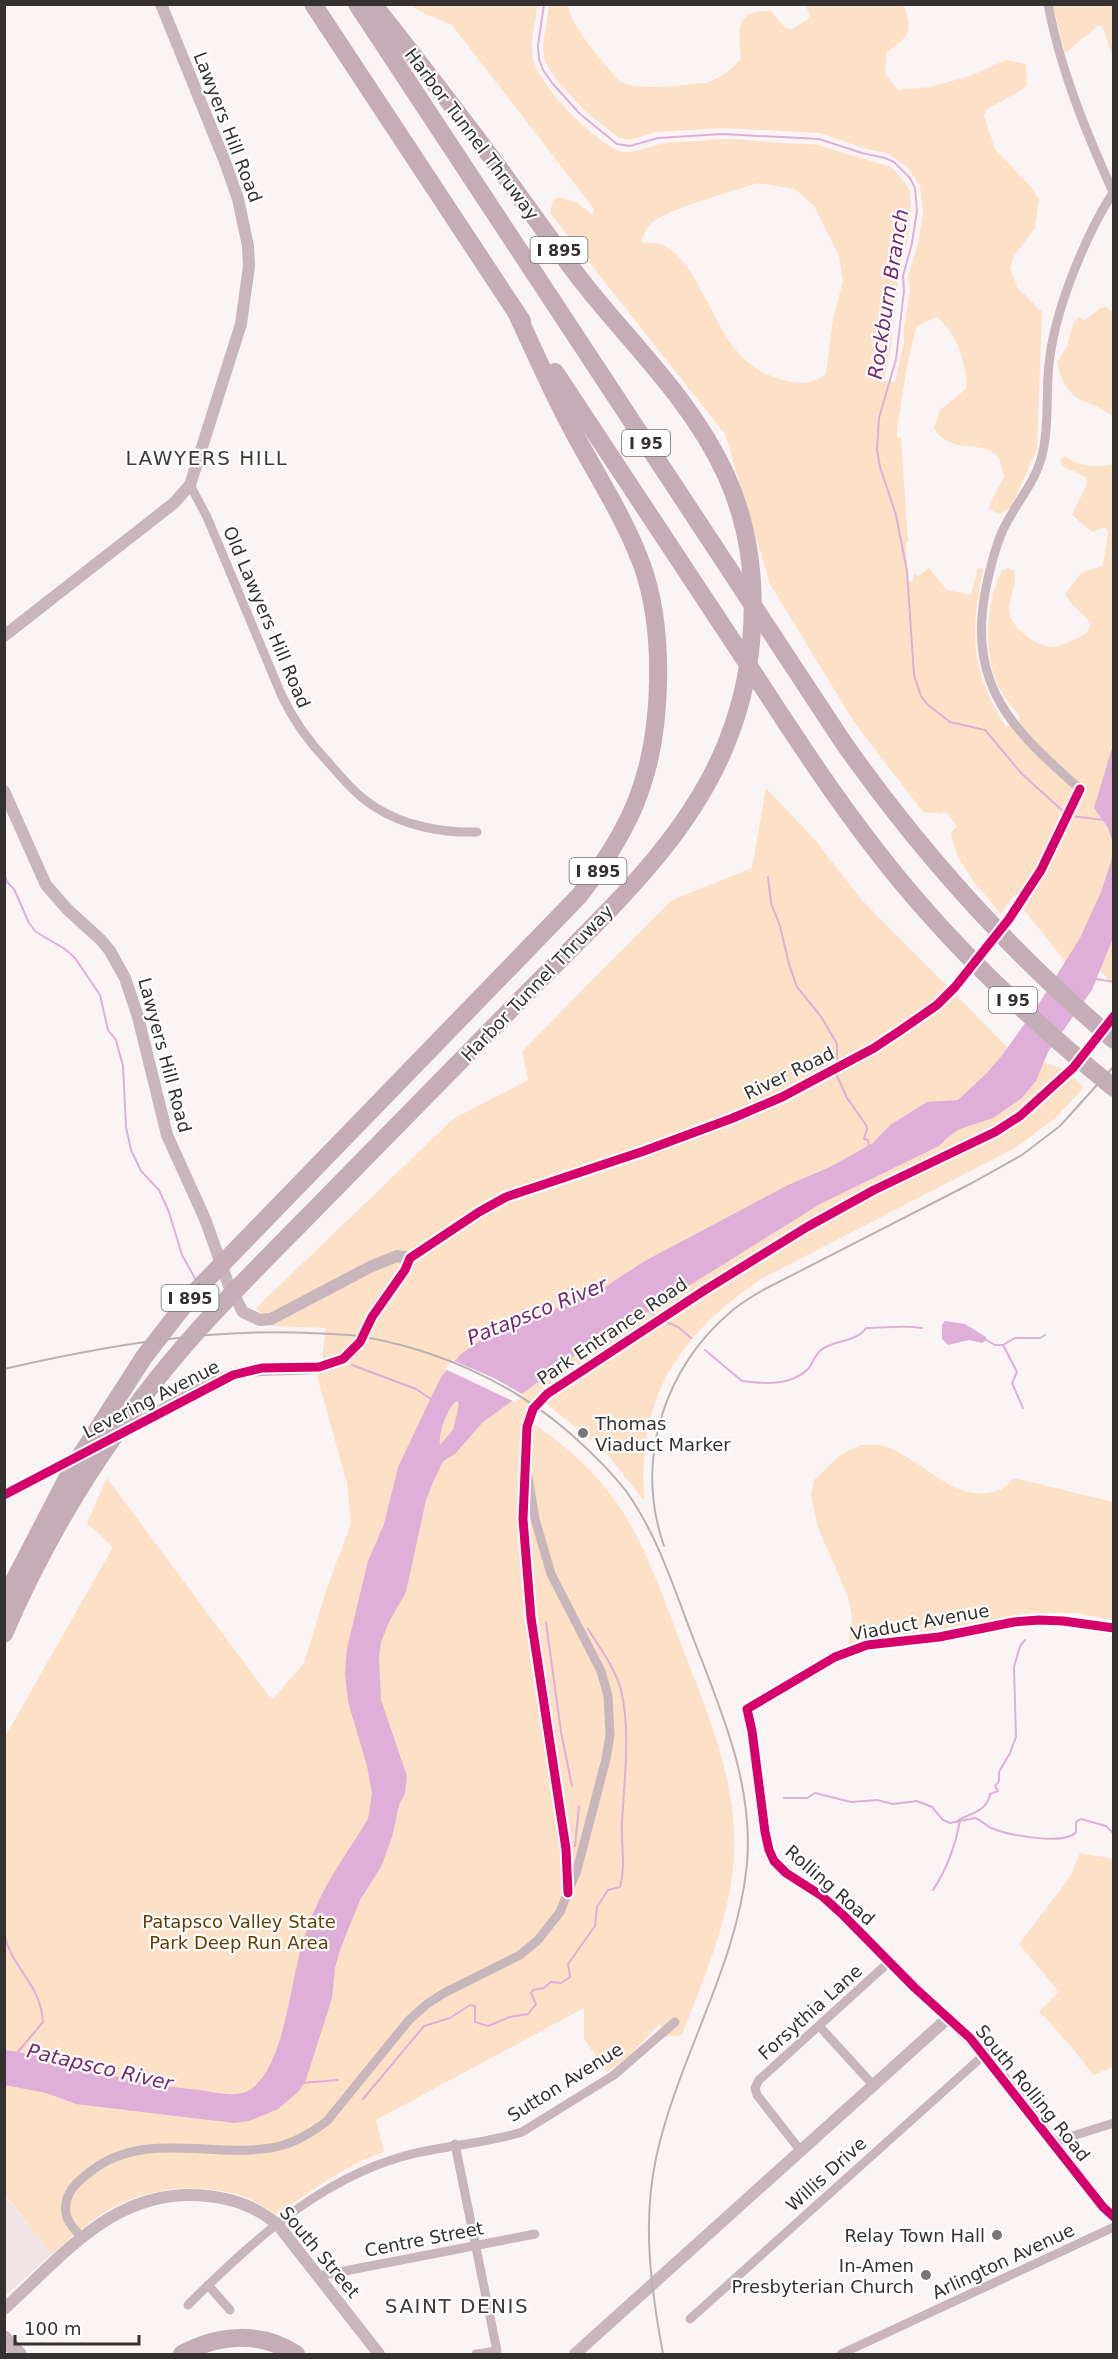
<svg xmlns="http://www.w3.org/2000/svg" width="1118" height="2359" viewBox="0 0 1118 2359" font-family="'DejaVu Sans',sans-serif">
<style>
.built{fill:#f2e4e4}
.green{fill:#fce1c7;fill-rule:evenodd}
.water{fill:#dfaed9;fill-rule:evenodd}
.pier{fill:#fbf4f4}
.lines{fill:none;stroke-linecap:round;stroke-linejoin:round}
.stream{stroke:#dfaed9;stroke-width:2}
.minor{stroke:#c9b5bc;stroke-width:9}
.tertiary{stroke:#c9b5bc;stroke-width:12}
.primary{stroke:#c9b5bd;stroke-width:15}
.motorway{stroke:#c4adb6;stroke-width:18}
.rail{stroke:#bbb1b3;stroke-width:2}
.cycleway-casing{stroke:#fff;stroke-width:13}
.cycleway{stroke:#d6006c;stroke-width:9}
.poi-dot{fill:#7b7575;stroke:#fff;stroke-width:2}
.labels{text-anchor:middle;dominant-baseline:central;stroke-width:4.5;stroke-linejoin:round;paint-order:stroke}
.shield{fill:#fff;stroke:#726f6f;stroke-width:1.5}
.shield-label{font-size:16px;font-weight:bold;fill:#363131}
.street-label{font-size:18px;fill:#363131;stroke:#fff}
.poi-label{font-size:18px;fill:#363131;stroke:#fff;text-anchor:end}
.park-label{font-size:18px;fill:#643d00;stroke:#fff}
.water-label{font-size:20px;font-style:italic;fill:#762772;stroke:#fff}
.neighbourhood-label{font-size:20px;letter-spacing:1.5px;fill:#423838;stroke:#fff}
</style>
<rect width="100%" height="100%" fill="#fbf4f4"/>
<!-- built -->
<path class="built" d="M4,2195L52,2254L5,2296H4Z"/>
<!-- green -->
<g class="green">
<path d="M411,5H538C535,22 530,41 533,59C537,83 600,149 624,152C635,153 658,143 673,142C689,142 707,140 723,139C751,139 778,144 805,144L818,145L891,167L899,175L910,190L911,211L907,242L897,275L898,291L892,326V342L884,380L895,382L904,342V327L910,291L908,276L918,245L923,212L920,186L907,167L887,153L863,148L820,133L722,128L657,132L629,140L619,138L584,110L557,81L548,67L544,58L543,46L549,5H568C572,29 602,60 618,80C633,93 687,84 707,83C721,77 731,70 741,59C739,30 733,10 771,11L785,28L792,29L810,18L806,5H904C913,32 910,36 887,52L885,74L898,90L930,87L970,76L1006,60L1026,64L1027,84L1023,89L986,110L984,116L995,149L1032,188L1039,200L1035,228L1014,256L1010,268L1018,288L1042,312L1037,449L1011,507L1000,514L994,512L989,507L1004,476C1002,470 1001,461 998,457C982,437 951,457 934,428L940,410L966,389C969,368 955,328 936,317L916,327L907,367L897,429V438L901,437L908,542H906L908,583L914,579V573L918,576L929,568L947,590L971,595L978,568L983,569C970,633 970,670 1006,727L1021,720C1016,710 1008,702 1002,693C982,659 985,605 1002,570L1008,568L1014,570C1019,587 1003,604 1012,620C1018,632 1039,647 1054,647C1061,646 1068,642 1075,639C1084,635 1088,633 1091,624C1083,611 1074,610 1065,594L1081,573L1103,565L1108,532L1105,527L1092,532L1072,515L1087,484V478L1063,466L1060,460L1065,456C1079,467 1096,468 1113,464V983L1100,971L1071,969L1013,896L1001,914C980,888 956,866 951,832L957,826L946,812L940,814L923,812L854,722L770,584L725,434L550,213L553,200L559,197L578,203L593,215L594,209L452,25L419,11ZM758,183L795,189L814,206L839,256L843,281L833,319L826,374C812,384 803,384 787,381C728,368 719,316 690,271C683,261 673,248 660,244C654,242 647,243 641,242C644,234 646,228 653,222C670,208 734,191 758,183Z"/>
<path d="M1053,5H1113V56L1102,26H1098L1065,53Z"/>
<path d="M1107,307L1113,312V416C1082,394 1068,407 1057,362L1067,346L1074,322L1079,317L1085,320L1100,308Z"/>
<path d="M766,788L816,841L860,898L1013,1053L1065,1069L1084,1087L1053,1120L1015,1148L761,1279C677,1337 638,1396 644,1501L604,1450L544,1402L532,1422C540,1429 549,1434 557,1441C579,1458 598,1477 614,1499C644,1540 661,1592 679,1639C706,1709 738,1780 734,1857C730,1919 704,1978 682,2035L663,2037L660,2023L628,2057L607,2072L584,2039V2008L376,2120L384,2152C346,2164 310,2192 277,2215C264,2207 251,2198 236,2194C188,2182 135,2189 95,2219C80,2229 66,2242 52,2254L5,2195V1737L113,1547L87,1523L107,1478L272,1700L304,1663L328,1585L351,1524L347,1483L316,1372L322,1358L326,1328L273,1326L256,1308L453,1119L528,1080L522,1051L672,900L752,868Z"/>
<path d="M860,1445C868,1445 877,1444 884,1446C922,1457 955,1507 999,1490C1005,1488 1010,1481 1014,1478L1113,1502V1620L1076,1613H1037L848,1644L852,1618L848,1596L818,1528L811,1495L814,1480L839,1456Z"/>
<path d="M1080,1853L1113,1859V2067L1093,2075L1074,2050L1039,2011L1059,1992L1019,1944L1070,1877Z"/>
</g>
<!-- water -->
<g class="water">
<path d="M1113,745V938L1092,990L1048,1052L1036,1081L1022,1098L993,1118L960,1129L948,1137L939,1146L820,1204L626,1325L595,1337L585,1344L588,1346L483,1422L455,1454L443,1461L434,1480L426,1500L406,1592L389,1622L381,1642L379,1657L381,1700L407,1776L405,1793L399,1805L392,1837L381,1867L360,1900L340,1950L335,1968L332,1998L306,2080L299,2091L278,2109L249,2121L234,2123L76,2104L46,2093L5,2085L4,2050C38,2054 69,2064 102,2073C134,2081 168,2087 200,2090C212,2092 225,2095 236,2094C279,2092 289,1996 297,1965C301,1946 307,1927 315,1909C329,1876 350,1849 368,1819L372,1793L367,1766L348,1702L345,1674L347,1648L368,1561L384,1524L398,1467L441,1377L461,1354L492,1332L548,1313L562,1305L602,1289L643,1262L788,1185L830,1167L873,1143L890,1125L927,1102L958,1100L988,1072L1003,1054L1038,1005L1080,938L1101,892L1113,855V843L1108,828L1094,808ZM457,1401L459,1404L453,1430L440,1445C438,1435 447,1407 457,1401Z"/>
<path d="M945,1321L965,1324L986,1337V1340L982,1343L969,1340L948,1345L942,1339V1325Z"/>
</g>
<!-- pier -->
<path class="pier" d="M452,1360L494,1378L524,1395L515,1402L445,1369Z"/>
<g class="lines">
<!-- stream -->
<g class="stream">
<path d="M544,4L538,46L539,59L543,70L553,84L580,114L617,144L630,146L658,138L722,134L819,139L862,153L885,158L894,162L910,178L915,188L917,211L912,243L903,276L904,291L896,359L879,418L877,450L880,467L896,515L907,571L914,675L921,696L927,704L950,722L985,730L1022,774L1064,812"/>
<path d="M1071,816L1104,820"/>
<path d="M4,872L7,882L14,889L29,923L36,932L65,949L75,958L100,995L108,1030L116,1040L123,1066L126,1127L131,1150L141,1171L159,1190L169,1212L182,1255L196,1280"/>
<path d="M768,877L771,903L780,926L789,964L797,987L822,1018L837,1044V1059"/>
<path d="M1096,979L1114,982"/>
<path d="M837,1076L847,1098L866,1125L867,1129L864,1139L868,1140L869,1147"/>
<path d="M204,1292L214,1304"/>
<path d="M647,1310L654,1315"/>
<path d="M664,1321L678,1327L691,1338"/>
<path d="M986,1340L995,1345H1003L1015,1338H1040L1045,1335"/>
<path d="M1003,1345L1017,1372L1012,1383L1023,1408"/>
<path d="M705,1350L742,1381C764,1384 791,1386 808,1369C813,1363 815,1355 821,1350C834,1340 857,1342 866,1328C886,1328 902,1325 922,1328"/>
<path d="M352,1365L416,1389L431,1399"/>
<path d="M546,1622L561,1732L572,1786"/>
<path d="M784,1798H807L815,1793L851,1802L877,1800L893,1804L917,1801L932,1807L943,1820L950,1823L975,1818C981,1820 985,1825 991,1828C1008,1835 1064,1846 1076,1832V1822L1081,1819L1106,1826L1114,1834"/>
<path d="M957,1821C970,1813 987,1812 990,1794L998,1791L995,1786L999,1781V1772L1010,1753L1016,1737L1014,1667L1020,1646L1025,1640"/>
<path d="M575,1846L579,1806"/>
<path d="M933,1890C947,1869 955,1847 960,1821"/>
<path d="M4,1934C12,1969 40,1982 43,2022L17,2053"/>
<path d="M302,2083L338,2080"/>
<path d="M363,2099L424,2026L450,2018L470,2005L475,2006V2022L488,2026L510,2017L528,2014L536,2004L531,1993L533,1990L544,1988L551,1982L561,1983L570,1977L568,1964L595,1926L597,1907L608,1890L620,1887C626,1866 621,1844 622,1823C624,1782 631,1731 621,1690C615,1668 600,1648 588,1629"/>
</g>
<!-- minor -->
<g class="minor">
<path d="M1048,4C1060,69 1086,132 1113,192"/>
<path d="M190,485L207,517L281,694C293,720 308,741 328,762C342,778 357,796 375,807C404,826 443,833 477,832"/>
<path d="M410,1258L479,1212L506,1197L644,1151L733,1118L782,1097L874,1048L901,1030L937,1005L955,987L1009,919L1041,870L1080,789C1014,731 968,688 985,593C989,572 994,551 1002,532C1015,503 1037,482 1043,451C1050,420 1045,387 1050,356C1057,305 1086,234 1114,191"/>
<path d="M568,1893L566,1849L531,1618L523,1519L527,1427L533,1409L547,1394L705,1290L807,1227L874,1190L995,1132L1020,1116L1073,1068L1114,1016"/>
<path d="M948,2018L843,1915L822,1896L786,1873L774,1861L769,1850L765,1832L752,1731L747,1709L835,1657L867,1645L939,1637L1014,1622L1039,1620L1063,1621L1114,1628"/>
<path d="M820,2027L873,2085"/>
<path d="M1053,2142L1114,2123"/>
<path d="M455,2144L497,2351L476,2354"/>
<path d="M800,2150L757,2095L755,2088L759,2080L889,1962"/>
<path d="M83,2238C69,2225 60,2213 69,2194C73,2184 83,2178 91,2171C145,2130 210,2158 270,2148C292,2145 310,2134 327,2121L409,2020L427,2004L444,1993L520,1955L538,1940L560,1912L577,1870L606,1759L610,1735L608,1696L601,1671L551,1574L535,1519L528,1477"/>
<path d="M319,2276L535,2234"/>
<path d="M208,2285L230,2310"/>
<path d="M188,2305C248,2245 317,2181 401,2157C440,2145 483,2145 522,2132L614,2075L675,2022"/>
<path d="M690,2319L985,2054"/>
<path d="M841,2354L1114,2227"/>
</g>
<!-- tertiary -->
<g class="tertiary">
<path d="M4,636L174,503L190,485L241,324L249,266L248,246L238,199L225,162L161,4"/>
<path d="M4,791L46,885L68,910L101,940L110,951L125,978L138,1017L167,1135L205,1219L229,1286L243,1312L260,1320L271,1319L370,1267L397,1256L410,1258C407,1275 389,1290 380,1304C370,1319 365,1338 352,1351C325,1380 269,1362 233,1375C194,1389 156,1414 119,1434"/>
<path d="M4,1495L80,1455"/>
<path d="M4,2309C66,2253 116,2186 208,2196C235,2199 257,2207 278,2225L379,2354"/>
<path d="M575,2354L948,2018L985,2054L1103,2207L1114,2217"/>
</g>
<!-- primary -->
<path class="primary" d="M4,2338L19,2354"/>
<!-- motorway -->
<g class="motorway">
<path d="M313,4L522,321"/>
<path d="M357,4L843,742C921,853 1010,952 1114,1040"/>
<path d="M555,372C619,469 683,566 747,663C801,746 855,830 921,905C979,972 1045,1032 1114,1088"/>
<path d="M4,1600L72,1469L144,1357L192,1295L579,896C603,865 626,831 639,794C663,730 665,629 642,565C624,516 595,473 571,427C551,390 534,350 516,312"/>
<path d="M4,1634C51,1523 120,1417 200,1328C239,1285 280,1245 320,1204C389,1134 458,1064 526,994C600,918 687,843 727,742C760,660 763,556 726,475C692,400 630,343 581,280C548,237 517,192 485,149C448,100 411,52 373,4"/>
<path d="M182,2354C219,2334 260,2331 296,2354"/>
</g>
<!-- rail -->
<g class="rail">
<path d="M4,1369C104,1346 208,1328 310,1333C326,1334 342,1334 358,1336C433,1348 507,1380 565,1429C587,1448 608,1468 626,1491C657,1534 673,1586 692,1635C720,1708 754,1783 747,1864C737,1967 678,2057 656,2158C642,2224 651,2289 663,2354"/>
<path d="M664,1546C634,1459 664,1367 734,1309C743,1302 754,1295 765,1289L972,1183L1022,1155L1060,1126L1114,1066"/>
</g>
<!-- cycleway casing -->
<g class="cycleway-casing">
<g id="cycleway">
<path d="M4,1495L233,1375L262,1368L319,1367L343,1359L360,1342L372,1317L405,1270L410,1258L479,1212L506,1197L644,1151L733,1118L782,1097L874,1048L901,1030L937,1005L955,987L1009,919L1041,870L1080,789"/>
<path d="M1114,1628L1063,1621L1039,1620L1014,1622L939,1637L867,1645L835,1657L747,1709L752,1731L765,1832L769,1850L774,1861L786,1873L822,1896L843,1915L915,1988L970,2038L1103,2207L1114,2217"/>
<path d="M568,1893L566,1849L531,1618L523,1519L527,1427L533,1409L547,1394L705,1290L807,1227L874,1190L995,1132L1020,1116L1073,1068L1114,1016"/>
</g>
</g>
<!-- cycleway -->
<use href="#cycleway" class="cycleway"/>
</g>
<!-- markers -->
<g class="poi-dot">
<circle cx="583" cy="1433" r="6"/>
<circle cx="997" cy="2235" r="6"/>
<circle cx="926" cy="2275" r="6"/>
</g>
<g class="labels">
<!-- shield labels -->
<g class="shield">
<rect x="530.5" y="237" width="57" height="26" rx="4.5"/>
<rect x="622" y="430" width="48" height="26" rx="4.5"/>
<rect x="569.5" y="858" width="57" height="26" rx="4.5"/>
<rect x="989" y="987" width="48" height="26" rx="4.5"/>
<rect x="161.5" y="1285" width="57" height="26" rx="4.5"/>
</g>
<g class="shield-label">
<text x="559" y="250">I 895</text>
<text x="646" y="443">I 95</text>
<text x="598" y="871">I 895</text>
<text x="1013" y="1000">I 95</text>
<text x="190" y="1298">I 895</text>
</g>
<!-- street labels -->
<g class="street-label">
<text transform="translate(228 127) rotate(69)">Lawyers Hill Road</text>
<text transform="translate(472 134) rotate(53)">Harbor Tunnel Thruway</text>
<text transform="translate(267 617) rotate(67)">Old Lawyers Hill Road</text>
<text transform="translate(537 983) rotate(-46)">Harbor Tunnel Thruway</text>
<text transform="translate(165 1055) rotate(75)">Lawyers Hill Road</text>
<text transform="translate(789 1073) rotate(-26)">River Road</text>
<text transform="translate(612 1331) rotate(-34)">Park Entrance Road</text>
<text transform="translate(151 1399) rotate(-27)">Levering Avenue</text>
<text transform="translate(920 1622) rotate(-10)">Viaduct Avenue</text>
<text transform="translate(830 1885) rotate(41)">Rolling Road</text>
<text transform="translate(810 2012) rotate(-42)">Forsythia Lane</text>
<text transform="translate(565 2082) rotate(-32)">Sutton Avenue</text>
<text transform="translate(1033 2093) rotate(51)">South Rolling Road</text>
<text transform="translate(826 2174) rotate(-42)">Willis Drive</text>
<text transform="translate(424 2239) rotate(-11)">Centre Street</text>
<text transform="translate(320 2252) rotate(50)">South Street</text>
<text transform="translate(1003 2261) rotate(-25)">Arlington Avenue</text>
</g>
<!-- poi labels -->
<g class="poi-label">
<text x="595" y="1423" text-anchor="start">Thomas<tspan x="595" dy="21">Viaduct Marker</tspan></text>
<text x="985" y="2235">Relay Town Hall</text>
<text x="914" y="2265">In-Amen<tspan x="914" dy="21">Presbyterian Church</tspan></text>
</g>
<!-- park labels -->
<g class="park-label">
<text x="239" y="1921">Patapsco Valley State<tspan x="239" dy="21">Park Deep Run Area</tspan></text>
</g>
<!-- water labels -->
<g class="water-label">
<text transform="translate(888 294) rotate(-81)">Rockburn Branch</text>
<text transform="translate(537 1311) rotate(-22)">Patapsco River</text>
<text transform="translate(100 2067) rotate(13)">Patapsco River</text>
</g>
<!-- neighbourhood labels -->
<g class="neighbourhood-label">
<text x="207" y="458">LAWYERS HILL</text>
<text x="457" y="2306">SAINT DENIS</text>
</g>
</g>
<!-- border -->
<rect width="1118" height="2359" fill="none" stroke="#363131" stroke-width="12"/>
<!-- scale -->
<path d="M15 2335v9h124v-9" fill="none" stroke="#363131" stroke-width="3"/>
<text x="24" y="2335" font-size="18" fill="#363131" stroke="#ffffff" stroke-width="4.5" paint-order="stroke">100 m</text>
</svg>
